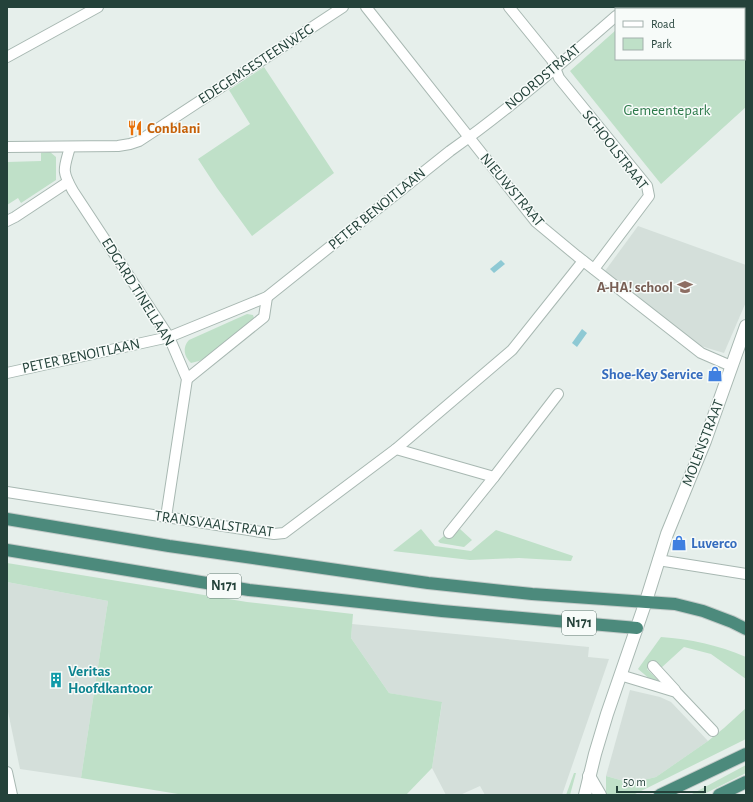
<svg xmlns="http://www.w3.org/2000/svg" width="753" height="802" viewBox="0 0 753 802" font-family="'Alegreya Sans',sans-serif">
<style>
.built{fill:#d4dfda}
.green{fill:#bfe0c8}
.water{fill:#8ec9d4}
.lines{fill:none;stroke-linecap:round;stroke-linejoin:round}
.minor-casing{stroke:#a8b8b2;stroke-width:12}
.tertiary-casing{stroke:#a8b8b2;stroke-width:14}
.trunk-casing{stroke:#c2cac8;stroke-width:14}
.minor{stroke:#fff;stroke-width:10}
.tertiary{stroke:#fff;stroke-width:12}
.trunk{stroke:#4c8a7c;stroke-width:12}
.labels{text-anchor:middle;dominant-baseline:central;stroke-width:3;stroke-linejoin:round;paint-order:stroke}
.shield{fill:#f7fbf9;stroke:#637a73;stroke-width:1}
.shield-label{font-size:14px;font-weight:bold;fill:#24423a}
.street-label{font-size:15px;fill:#24423a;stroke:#f7fbf9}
.park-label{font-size:15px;fill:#2d7a4b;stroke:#f7fbf9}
.food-label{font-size:15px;font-weight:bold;fill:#c56008;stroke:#f7fbf9;text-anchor:start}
.education-label{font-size:15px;font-weight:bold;fill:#785e54;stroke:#f7fbf9;text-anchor:end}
.shop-label{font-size:15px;font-weight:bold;fill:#366cbe;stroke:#f7fbf9;text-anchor:end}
.culture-label{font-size:15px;font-weight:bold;fill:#0d838f;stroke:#f7fbf9;text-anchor:start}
</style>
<rect width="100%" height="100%" fill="#e6efeb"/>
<!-- built -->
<g class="built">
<path d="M638,226L746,265V302L724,353L694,344L605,271Z"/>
<path d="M7,582L108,601L81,778L20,769L7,707Z"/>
<path d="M352,624L589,647L588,657L609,659L562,795H485L480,786L460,795H446L432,768L442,703L389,693L351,638Z"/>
<path d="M630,690L660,697L671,702L708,741L656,777L631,783L606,776Z"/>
</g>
<!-- green -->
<g class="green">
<path d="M643,7H741L742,9H641Z"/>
<path d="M744,11L746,13V107L661,184L570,71L616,30V59H744Z"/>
<path d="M264,67L334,173L252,236L217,188L198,159L250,124L229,90Z"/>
<path d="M50,152L56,157V180L21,203L18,198L7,205V162L41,161V153Z"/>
<path d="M247,314L253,315L254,318L205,358L199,361L191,363C184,357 182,347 189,340Z"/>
<path d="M421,529L435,546L471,551L496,530L573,556L571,561L519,558L470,560L393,551Z"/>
<path d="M460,529L472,540L464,547L440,543L438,541L444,536C452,537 454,535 460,529Z"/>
<path d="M7,563L247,602L353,614L351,638L389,693L442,702L432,768L406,795H184L81,778L108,601L7,582Z"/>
<path d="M661,637C690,639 718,645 746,657V679L711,654L684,647L661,668L655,661L647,669L658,680L657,681L651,680L638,669Z"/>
<path d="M746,708V739L633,795H606V776L631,783L656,777L708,741L724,728Z"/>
<path d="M746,765V773L702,795H690Z"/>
<path d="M574,773H576L570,795H566Z"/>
</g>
<!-- water -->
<g class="water">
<path d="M501,260L505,264L494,273L490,269Z"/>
<path d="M582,329L587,333L577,347L572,343Z"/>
</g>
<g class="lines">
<!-- minor casing -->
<g class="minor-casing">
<g id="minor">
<path d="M366,7L536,222L577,256L701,353L731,366"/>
<path d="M509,7L552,60L559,78L647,186L649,196L594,269"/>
<path d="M624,9L626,7"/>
<path d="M7,57L98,7"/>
<path d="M7,147L118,146L130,144L139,141L343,7"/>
<path d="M70,147C64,169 61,170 73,191L169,337L187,379L166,517"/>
<path d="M7,221L15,217L68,182"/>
<path d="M7,373L169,337L267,297L450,151C508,110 562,63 616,16"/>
<path d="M187,379L264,317L267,297"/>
<path d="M396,449L494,477L558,394"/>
<path d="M7,492L274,534L284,533L396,449L512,350L583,261"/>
<path d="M449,533L494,477"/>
<path d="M658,560L746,574"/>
<path d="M653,666L675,690"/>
<path d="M620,675L676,692L713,731"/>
<path d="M7,772L12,795"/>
</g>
</g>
<!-- tertiary casing -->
<g class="tertiary-casing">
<g id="tertiary">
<path d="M589,776L600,795"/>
<path d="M585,795L595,754L607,714L646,601L667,534L705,441L746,326"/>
</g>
</g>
<!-- trunk casing -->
<g class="trunk-casing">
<g id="trunk">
<path d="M7,519L169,546L428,583L532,594L675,604L703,611L732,622L746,629"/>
<path d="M7,550L249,590L442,611L637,628"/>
<path d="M660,795L746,754"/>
<path d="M719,795L746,782"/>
</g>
</g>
<!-- minor -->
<use href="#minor" class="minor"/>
<!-- tertiary -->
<use href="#tertiary" class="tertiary"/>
<!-- trunk -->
<use href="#trunk" class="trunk"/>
</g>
<!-- icons -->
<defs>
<g id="restaurant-bare" transform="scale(1.2)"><path d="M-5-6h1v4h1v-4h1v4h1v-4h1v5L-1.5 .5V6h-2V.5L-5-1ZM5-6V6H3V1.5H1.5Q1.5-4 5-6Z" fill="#e8710a" stroke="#f7fbf9" stroke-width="2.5" paint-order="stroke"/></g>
<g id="school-bare" transform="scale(1.2)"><path d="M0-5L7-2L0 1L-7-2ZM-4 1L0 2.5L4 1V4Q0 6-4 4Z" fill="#8d6e63" stroke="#f7fbf9" stroke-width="2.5" paint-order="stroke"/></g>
<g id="shop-bare" transform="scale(1.2)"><path d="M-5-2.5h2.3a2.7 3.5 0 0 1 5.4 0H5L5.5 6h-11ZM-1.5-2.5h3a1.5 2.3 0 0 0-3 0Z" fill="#3f7fe0" stroke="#f7fbf9" stroke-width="2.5" paint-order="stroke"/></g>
<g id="building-bare" transform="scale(1.2)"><path d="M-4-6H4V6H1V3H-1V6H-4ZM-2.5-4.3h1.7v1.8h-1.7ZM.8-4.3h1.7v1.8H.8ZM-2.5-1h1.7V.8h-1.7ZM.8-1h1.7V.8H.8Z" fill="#0f9aa8" stroke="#f7fbf9" stroke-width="2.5" paint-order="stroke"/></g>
</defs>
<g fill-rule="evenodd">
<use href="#restaurant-bare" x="135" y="128"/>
<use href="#school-bare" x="685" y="287"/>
<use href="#shop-bare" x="715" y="374"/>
<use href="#shop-bare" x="679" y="543"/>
<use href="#building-bare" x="56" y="680"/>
</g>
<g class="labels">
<!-- shield labels -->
<g class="shield">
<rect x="207" y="574" width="34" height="24" rx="3"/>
<rect x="562" y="611" width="34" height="24" rx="3"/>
</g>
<g class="shield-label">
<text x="224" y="586">N171</text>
<text x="579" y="623">N171</text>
</g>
<!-- street labels -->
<g class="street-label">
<text transform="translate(256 64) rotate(-33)">EDEGEMSESTEENWEG</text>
<text transform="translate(543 77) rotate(-40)">NOORDSTRAAT</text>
<text transform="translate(615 150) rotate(52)">SCHOOLSTRAAT</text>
<text transform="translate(512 190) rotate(50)">NIEUWSTRAAT</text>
<text transform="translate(377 209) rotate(-39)">PETER BENOITLAAN</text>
<text transform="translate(138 292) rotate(58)">EDGARD TINELLAAN</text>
<text transform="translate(81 356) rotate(-12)">PETER BENOITLAAN</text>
<text transform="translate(703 443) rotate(-69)">MOLENSTRAAT</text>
<text transform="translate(214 524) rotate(8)">TRANSVAALSTRAAT</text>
</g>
<!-- park labels -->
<g class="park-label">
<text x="667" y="110">Gemeentepark</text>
</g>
<!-- food labels -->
<g class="food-label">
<text x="147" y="128">Conblani</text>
</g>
<!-- education labels -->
<g class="education-label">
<text x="673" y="287">A-HA! school</text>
</g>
<!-- shop labels -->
<g class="shop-label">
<text x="703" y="374">Shoe-Key Service</text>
<text x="691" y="543" text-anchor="start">Luverco</text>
</g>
<!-- culture labels -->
<g class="culture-label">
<text x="68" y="671">Veritas<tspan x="68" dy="17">Hoofdkantoor</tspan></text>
</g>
</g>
<!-- border -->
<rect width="753" height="802" fill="none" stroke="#24423a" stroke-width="16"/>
<!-- legend -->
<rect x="615" y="8" width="130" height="52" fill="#f7fbf9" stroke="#a3b1ad"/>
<rect x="623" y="21" width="20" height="6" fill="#ffffff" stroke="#a3b1ad"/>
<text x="651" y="28" font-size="12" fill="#24423a">Road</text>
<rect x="623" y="38" width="20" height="12" fill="#bfe0c8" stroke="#a3b1ad"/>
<text x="651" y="48" font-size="12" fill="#24423a">Park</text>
<!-- scale -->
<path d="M617 786v6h88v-6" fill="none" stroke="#24423a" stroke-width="2"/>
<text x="623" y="786" font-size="12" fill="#24423a" stroke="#f7fbf9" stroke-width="3" paint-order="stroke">50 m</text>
</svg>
